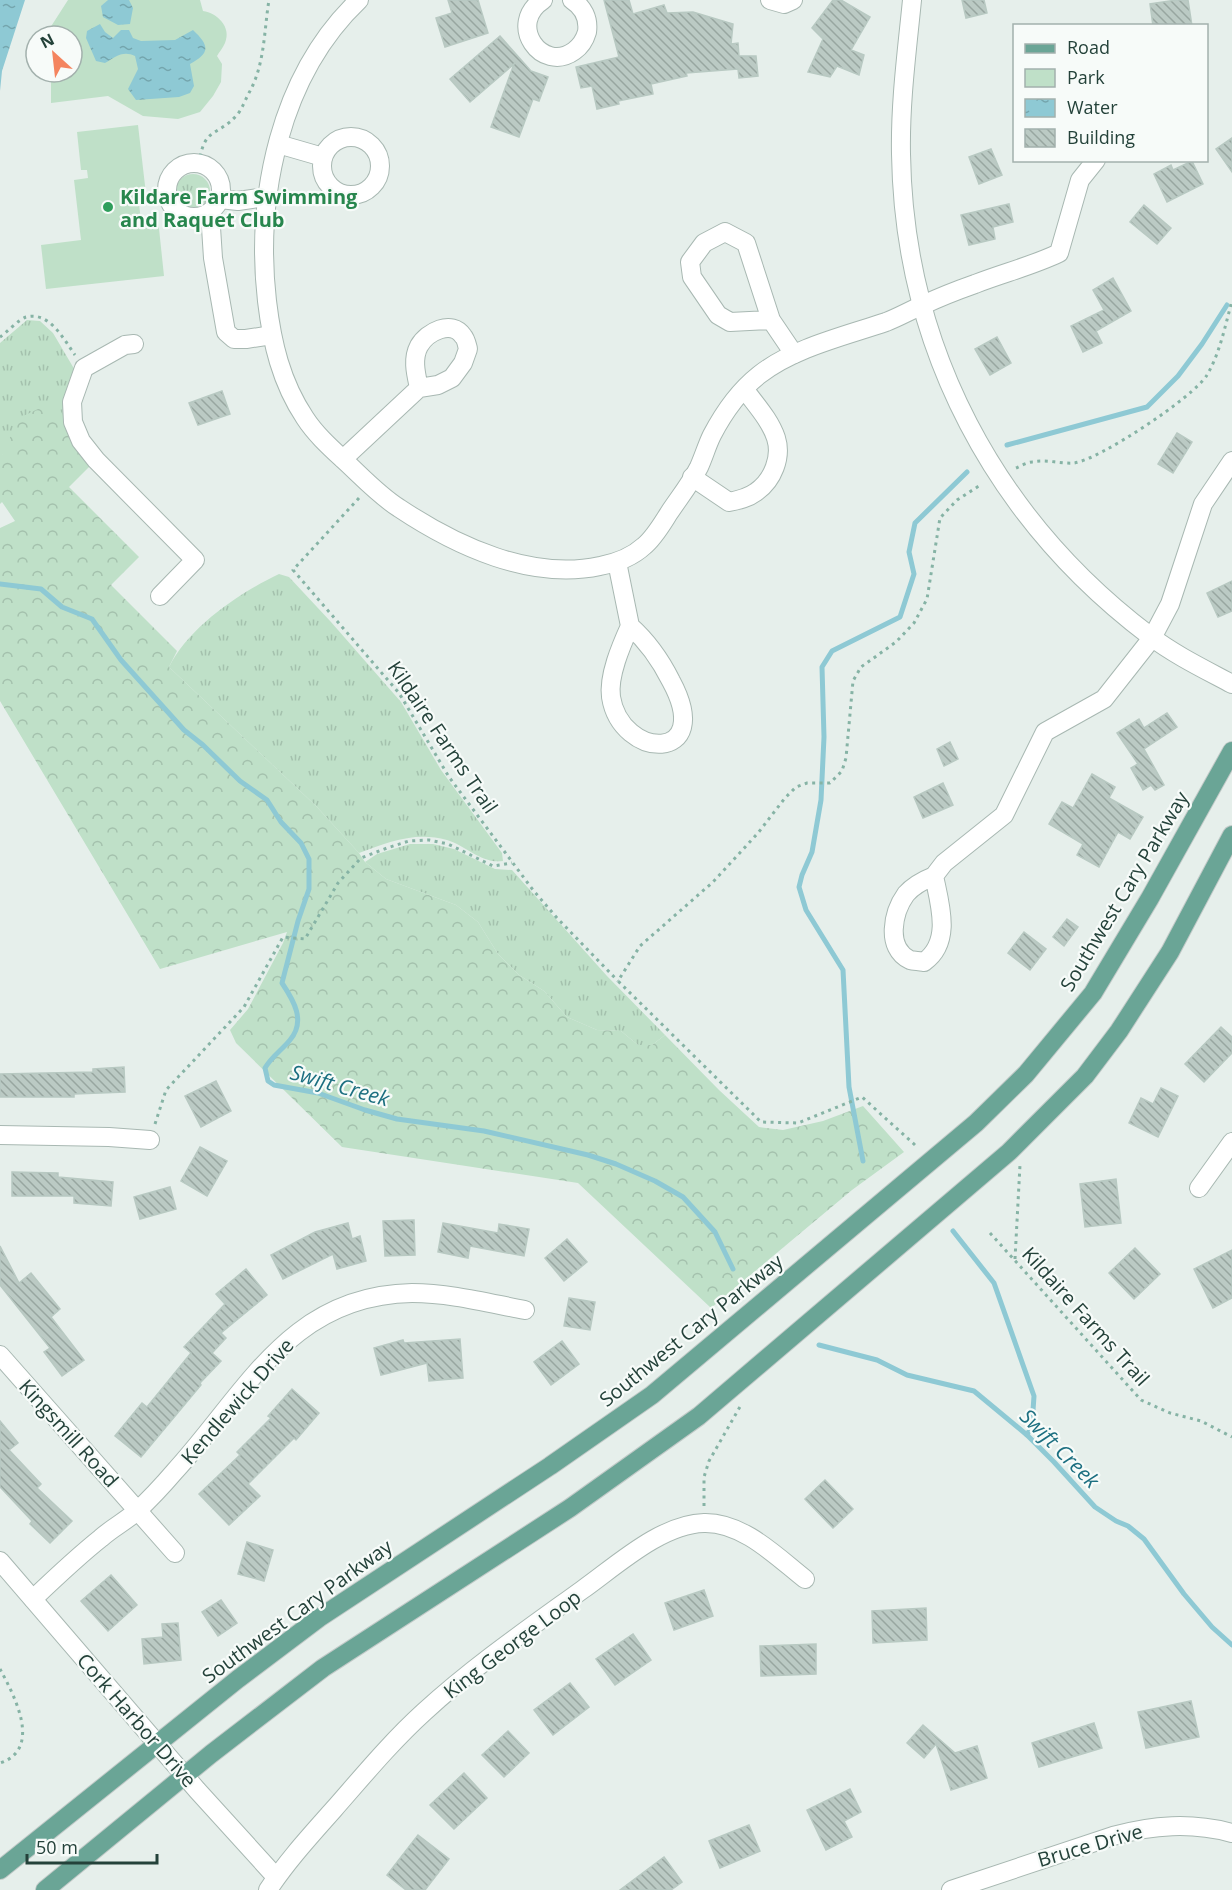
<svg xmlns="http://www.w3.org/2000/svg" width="1232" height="1890" viewBox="0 0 1232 1890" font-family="'Open Sans',sans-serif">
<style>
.grass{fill:url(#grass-tufts)}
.forest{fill:url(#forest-crowns)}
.park{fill:#bfe0c8}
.water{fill:url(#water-ripples)}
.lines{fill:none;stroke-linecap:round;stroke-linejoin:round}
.stream{stroke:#8ec9d4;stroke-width:5}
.building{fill:url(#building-back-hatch);stroke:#b8c9c2;stroke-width:1.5}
.minor-casing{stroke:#a8b8b2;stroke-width:20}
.major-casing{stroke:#c2cac8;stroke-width:20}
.path{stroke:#86b3a5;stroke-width:3;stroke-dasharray:3 4.5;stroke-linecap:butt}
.minor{stroke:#fff;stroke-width:18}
.major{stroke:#6aa596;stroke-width:18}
.leisure-dot{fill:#2e9e5b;stroke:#f7fbf9;stroke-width:2}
.labels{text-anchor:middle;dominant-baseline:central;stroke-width:4.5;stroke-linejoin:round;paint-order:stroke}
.leisure-label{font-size:20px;font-weight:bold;fill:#27864d;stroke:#f7fbf9;text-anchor:start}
.street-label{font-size:20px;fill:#24423a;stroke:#f7fbf9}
.water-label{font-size:21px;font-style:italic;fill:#1c6f80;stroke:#f7fbf9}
</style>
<defs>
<pattern id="grass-tufts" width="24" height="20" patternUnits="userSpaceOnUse" patternTransform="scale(1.5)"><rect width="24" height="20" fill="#bfe0c8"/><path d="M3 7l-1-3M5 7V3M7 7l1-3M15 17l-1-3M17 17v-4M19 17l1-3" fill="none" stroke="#a4c1ad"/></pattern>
<pattern id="forest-crowns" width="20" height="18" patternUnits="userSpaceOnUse" patternTransform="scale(1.5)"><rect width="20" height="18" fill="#bfe0c8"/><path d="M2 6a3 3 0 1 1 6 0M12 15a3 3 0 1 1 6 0" fill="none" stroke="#a4c1ad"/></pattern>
<pattern id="water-ripples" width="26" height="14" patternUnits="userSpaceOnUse" patternTransform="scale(1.5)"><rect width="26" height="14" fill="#8ec9d4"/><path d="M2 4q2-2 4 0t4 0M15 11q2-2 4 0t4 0" fill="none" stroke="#74a5ad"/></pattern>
<pattern id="building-back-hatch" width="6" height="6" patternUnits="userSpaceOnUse" patternTransform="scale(1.5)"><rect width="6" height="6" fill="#bbcac4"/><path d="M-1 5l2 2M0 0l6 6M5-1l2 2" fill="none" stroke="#98a6a0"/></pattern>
</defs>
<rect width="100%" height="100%" fill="#e6efeb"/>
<!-- grass -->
<g class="grass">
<circle cx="193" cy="191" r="17"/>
<path d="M27,320L40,321L53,333L76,372L68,423L2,455V502L0,504V343Z"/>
<path d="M279,574L289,577L331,622L401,702L441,770L502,853L503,861C481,864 467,846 447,840C415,831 389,842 359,853L316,806L169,667C189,627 239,593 279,574Z"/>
<path d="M410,844H433L454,849L495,869L512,870L607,976L665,1035L652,1045H638L621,1031L597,1030L567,1017L544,991L519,975L498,954L478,922L456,905L386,879L365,862L377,854Z"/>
</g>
<!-- forest -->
<path class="forest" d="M55,401L91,465L69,487L139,557L111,585L177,651L169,667L316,806L359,853L365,862L386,879L456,905L478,922L498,954L519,975L544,991L567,1017L597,1030L621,1031L638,1045H652L665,1035L719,1090L759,1127L783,1130L823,1121L863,1106L904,1152L852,1190L711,1308L578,1183L342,1147L236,1043L230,1030L248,1009L283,943L287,932L160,969L0,701V528L15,521L2,502V455L19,418Z"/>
<!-- park -->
<g class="park">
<path d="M68,0H200L203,11C217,13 232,27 225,43C223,48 219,52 217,56L222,64L221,82L213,96L200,112L178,119L143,116L108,96L51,103V72H72V36H50V28Z"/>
<path d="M138,125L146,194L138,195L141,221L158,219L164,276L46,289L41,245L81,240L74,180L88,178L87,170H81L77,132Z"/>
</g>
<!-- water -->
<g class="water">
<path d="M0,0H25L2,71L0,91Z"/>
<path d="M108,0H129L133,8L130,24L118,25L103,17L101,6Z"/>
<path d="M100,24L105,32L113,38L121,30H129L133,38L141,41L175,40L193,30C210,46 210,53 190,64L194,86L190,93L179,97L136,100L128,89L138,69L135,56C123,50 115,57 105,63L96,61L86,38L87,31Z"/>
</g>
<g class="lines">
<!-- stream -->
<g class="stream">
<path d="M1007,445L1147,407L1178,376L1202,344L1227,305"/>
<path d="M0,584L41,589L62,607L92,619L121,660L184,730L203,745L240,781L267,800L281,822L301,843L309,859V889L298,921L282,983C294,1001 306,1021 290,1040C282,1050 272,1056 265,1068L268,1081L274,1085L318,1093L365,1110L397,1119L484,1131L588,1155L616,1164L655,1181L683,1197L715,1232L733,1269"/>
<path d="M863,1161L849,1087L843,970L806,910L799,887L802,875L812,852L821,800L824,737L822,667L832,651L900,617L914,574L909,552L915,523L967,472"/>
<path d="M953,1231L994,1283L1034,1396L1032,1425L1027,1435"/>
<path d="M819,1345L877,1360L907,1375L974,1391L1027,1435L1054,1462L1095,1507L1116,1521L1128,1526L1144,1539L1184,1594L1212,1627L1232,1645"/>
</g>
</g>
<!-- building -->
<g class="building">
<path d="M448,0H478L488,33L445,47L436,18L452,13Z"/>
<path d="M604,0H629L633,14L664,5L667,13L693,12L733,24L731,44L738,43L739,56H756L758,76L739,78L738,69L686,73L687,76L651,84L653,94L618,101L619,104L597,109L592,86L581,88L576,67L619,57Z"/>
<path d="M833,0H841L870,17L851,50L864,55L859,75L837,66L830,77L808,72L823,39L812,28Z"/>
<path d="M962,0H984L987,13L966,18Z"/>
<path d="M1176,0H1188L1192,26H1153L1150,4Z"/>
<path d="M500,36L531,71L548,77L539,101L533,99L519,137L491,127L514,64L470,102L450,79Z"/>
<path d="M1232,138V172L1216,149Z"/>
<path d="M991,149L1002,175L979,184L969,157Z"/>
<path d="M1192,161L1203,184L1167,202L1154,174L1171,165L1173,170Z"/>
<path d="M1009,204L1013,222L993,227L995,239L969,245L961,215Z"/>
<path d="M1144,205L1171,228L1157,244L1130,222Z"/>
<path d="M1113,278L1131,311L1096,331L1102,343L1083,352L1071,326L1104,310L1093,290Z"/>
<path d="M997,337L1011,363L990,375L975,349Z"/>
<path d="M222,391L230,414L198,425L189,403Z"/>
<path d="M1177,433L1192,442L1173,473L1158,464Z"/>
<path d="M1232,581V611L1218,617L1207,593Z"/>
<path d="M1167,713L1177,727L1144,749L1164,785L1155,790L1151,785L1143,790L1131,768L1138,764L1117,733L1139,719L1144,728Z"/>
<path d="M950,742L958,759L944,766L937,749Z"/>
<path d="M1092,774L1115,787L1109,798L1143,817L1130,839L1118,832L1099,867L1077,855L1083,844L1049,824L1062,802L1073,808Z"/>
<path d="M943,783L953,805L923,818L914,797Z"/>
<path d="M1067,919L1078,927L1064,946L1053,937Z"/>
<path d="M1024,932L1046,949L1030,970L1008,953Z"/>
<path d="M1221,1027L1232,1037V1053L1204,1082L1185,1064Z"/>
<path d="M124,1067L125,1092L74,1094V1097H0V1074L93,1072V1069Z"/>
<path d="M216,1081L231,1111L201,1127L185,1096Z"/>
<path d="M1161,1088L1178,1096L1158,1137L1129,1123L1141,1098L1153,1104Z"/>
<path d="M200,1147L227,1161L207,1196L181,1181Z"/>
<path d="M12,1172L58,1173V1177L113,1182L111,1206L74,1203V1196H12Z"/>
<path d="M1116,1179L1121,1223L1085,1227L1080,1184Z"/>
<path d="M170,1187L176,1209L140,1219L134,1197Z"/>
<path d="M414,1220L415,1255L385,1256L383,1221Z"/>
<path d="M348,1223L352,1239L360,1236L366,1261L337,1269L333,1254L283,1279L271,1255L315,1232Z"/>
<path d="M443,1223L498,1233L499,1224L529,1229L524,1256L470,1246L468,1258L438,1252Z"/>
<path d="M567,1239L587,1262L564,1281L545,1258Z"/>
<path d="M0,1246L19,1283L31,1273L60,1309L51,1317L84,1360L62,1376L44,1352L50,1348L0,1285Z"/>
<path d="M1135,1248L1160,1274L1134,1299L1109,1273Z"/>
<path d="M1232,1250V1298L1213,1308L1194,1269Z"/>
<path d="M246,1269L267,1295L221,1333L226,1338L212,1353L221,1361L200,1383L201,1385L141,1457L115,1436L142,1403L147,1407L191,1353L184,1347L225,1304L216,1294Z"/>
<path d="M569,1298L595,1302L590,1330L564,1326Z"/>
<path d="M460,1339L463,1378L429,1381L427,1363L381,1375L374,1348L403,1340L404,1343Z"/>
<path d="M562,1341L579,1364L551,1385L534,1362Z"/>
<path d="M292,1389L319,1413L296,1440L294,1438L248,1484L260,1496L229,1525L199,1494L240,1455L237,1452L271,1418L268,1416Z"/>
<path d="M0,1421L18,1443L9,1450L41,1484L37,1488L72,1521L50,1543L30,1524L32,1521L0,1487Z"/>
<path d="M825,1480L853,1509L833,1528L805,1499Z"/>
<path d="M247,1542L273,1550L264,1581L238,1574Z"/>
<path d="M111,1575L137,1605L108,1631L81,1601Z"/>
<path d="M704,1590L713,1616L674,1630L665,1603Z"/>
<path d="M221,1600L237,1623L218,1636L202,1612Z"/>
<path d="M926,1608L927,1640L873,1643L872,1611Z"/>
<path d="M178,1623L181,1660L144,1664L142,1639L163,1637L162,1624Z"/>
<path d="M633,1634L651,1660L615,1685L596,1659Z"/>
<path d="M816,1644V1674L761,1676L760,1646Z"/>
<path d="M570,1683L589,1707L553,1735L534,1710Z"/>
<path d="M1191,1701L1199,1737L1146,1748L1138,1712Z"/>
<path d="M1094,1723L1102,1748L1039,1767L1032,1743Z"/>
<path d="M923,1725L955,1753L977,1746L987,1778L951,1790L936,1744L924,1758L907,1743Z"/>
<path d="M508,1731L529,1753L504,1777L482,1755Z"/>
<path d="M464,1773L487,1798L454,1829L430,1805Z"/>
<path d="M850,1789L861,1812L844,1821L852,1837L826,1850L807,1810Z"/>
<path d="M749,1825L760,1851L720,1868L709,1841Z"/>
<path d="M418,1835L449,1859L425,1890H406L387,1875Z"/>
<path d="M664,1857L682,1882L671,1890H620Z"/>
</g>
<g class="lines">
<!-- minor casing -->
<g class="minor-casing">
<g id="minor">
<path d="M359,0C280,75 255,196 267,301C272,343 281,382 305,418C316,435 332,449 347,463C364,479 380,496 399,508C456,546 531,581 600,566C616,563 632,557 644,546C654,538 662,524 669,513C679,498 691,483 699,467C704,456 707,445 712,435C723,414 740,390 759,375C793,348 845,336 886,322C899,317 911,310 923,305C940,297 958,290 975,284C1003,273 1032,266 1059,253L1080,180L1096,160"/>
<path d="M543,0C506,24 542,74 574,51C581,46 585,39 587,32C589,18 583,7 572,0"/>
<path d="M770,0L784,4L793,0"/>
<path d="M912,0C907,51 900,102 901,154C904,348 995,519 1150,636C1175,655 1204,669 1232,684"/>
<circle cx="351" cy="166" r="29"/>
<path d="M278,144L323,157"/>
<circle cx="194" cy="190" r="27"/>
<path d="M220,199L238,201L266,197"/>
<path d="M210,212L213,258L226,332L234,339H246L272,335"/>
<path d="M771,320L730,322L718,315L692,277L690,262L704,243L725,232L746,243L771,320L794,354"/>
<path d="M134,344L125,345L84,368L72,402L73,422L81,441L96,460L195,560L160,596"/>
<path d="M343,459L419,388L438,385L452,378L463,363L468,349C467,345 466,339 463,336C452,319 427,332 419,346C412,359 416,374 419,388"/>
<path d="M692,477L729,502C739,500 748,498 756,492C773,480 782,457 776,438C770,420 756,405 745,390"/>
<path d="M617,562L630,626C648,642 660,659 671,681C716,764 621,760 611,697C608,676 621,646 630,626"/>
<path d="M934,876C924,880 913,886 906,894C893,912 885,948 910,960C914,961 920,961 924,962C952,942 940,905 934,876L944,863L1004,815L1045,732L1104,699L1152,638L1170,604L1203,504L1232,461"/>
<path d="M0,1135L109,1137L150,1140"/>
<path d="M1199,1188L1232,1142"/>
<path d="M0,1355L175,1553"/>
<path d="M0,1561L197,1790L276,1877"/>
<path d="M33,1599C55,1578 77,1557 101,1538C112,1528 126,1521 137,1511C150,1499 163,1485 175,1471C247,1392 290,1295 412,1293C450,1293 488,1303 525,1310"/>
<path d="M268,1890C287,1861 311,1835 334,1809C363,1776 391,1742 424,1712C473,1667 528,1629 582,1590C616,1566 661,1524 704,1523C743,1522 777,1557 805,1579"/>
<path d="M951,1890L1113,1836C1153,1825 1191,1822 1232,1833"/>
</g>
</g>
<!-- major casing -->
<g class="major-casing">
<g id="major">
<path d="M0,1870L238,1679L319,1618L550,1466L652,1395L976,1123L1026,1074L1093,993L1150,898L1232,751"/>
<path d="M45,1890L211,1754L323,1668L570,1508L699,1416L1009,1152L1085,1076L1119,1031L1170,952L1232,835"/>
</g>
</g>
<!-- path -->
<g class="path">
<path d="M199,164C204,126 216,138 237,115C242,109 246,98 250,91C265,63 264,30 269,0"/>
<path d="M0,337C7,332 18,320 26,317C50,311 64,340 75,355"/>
<path d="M1016,468C1021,466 1027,462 1033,462C1046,459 1061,464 1074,463C1099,460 1194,397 1207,375C1220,353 1225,326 1232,301"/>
<path d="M359,498L293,570L399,693L449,777L533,890L557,918L618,981"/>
<path d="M155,1124L166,1090L244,1007L283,937L305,939L338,883L361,858L387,848L409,841L429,840L448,844L493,866L512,863"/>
<path d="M915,1145L862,1097L798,1123L761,1122L618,981L640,946L713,882L758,833L785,798L796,787L807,783H830L842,771L846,758L853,681L861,667L896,642L914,623L927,599L940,518L957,500L982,484"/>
<path d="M990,1233L1141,1400L1170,1413L1201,1421L1232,1437"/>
<path d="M1015,1259L1020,1165"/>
<path d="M704,1506V1477L709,1461L741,1405"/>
<path d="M0,1669C14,1695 43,1749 0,1763"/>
</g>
<!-- minor -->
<use href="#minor" class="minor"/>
<!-- major -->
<use href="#major" class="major"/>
</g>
<!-- markers -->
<circle class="leisure-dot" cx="108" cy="207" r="6"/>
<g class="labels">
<!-- leisure labels -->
<g class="leisure-label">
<text x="120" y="196">Kildare Farm Swimming<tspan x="120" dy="23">and Raquet Club</tspan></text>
</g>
<!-- street labels -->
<g class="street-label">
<text transform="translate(443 737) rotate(56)">Kildaire Farms Trail</text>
<text transform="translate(1124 891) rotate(-59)">Southwest Cary Parkway</text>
<text transform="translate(1086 1316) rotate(48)">Kildaire Farms Trail</text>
<text transform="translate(691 1330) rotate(-39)">Southwest Cary Parkway</text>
<text transform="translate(237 1401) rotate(-49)">Kendlewick Drive</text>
<text transform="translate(69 1433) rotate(48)">Kingsmill Road</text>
<text transform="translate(297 1611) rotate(-36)">Southwest Cary Parkway</text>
<text transform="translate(512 1644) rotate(-37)">King George Loop</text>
<text transform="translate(137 1720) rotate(49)">Cork Harbor Drive</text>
<text transform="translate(1090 1845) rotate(-16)">Bruce Drive</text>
</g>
<!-- water labels -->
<g class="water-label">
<text transform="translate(340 1085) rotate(16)">Swift Creek</text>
<text transform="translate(1060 1448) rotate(45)">Swift Creek</text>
</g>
</g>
<!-- legend -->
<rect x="1013" y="24" width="195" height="138" fill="#f7fbf9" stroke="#a3b1ad" stroke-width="1.5"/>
<rect x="1025" y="44" width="30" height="9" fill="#6aa596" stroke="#a3b1ad" stroke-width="1.5"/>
<text x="1067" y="54" font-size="18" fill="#24423a">Road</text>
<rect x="1025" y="69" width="30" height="18" fill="#bfe0c8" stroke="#a3b1ad" stroke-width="1.5"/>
<text x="1067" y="84" font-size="18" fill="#24423a">Park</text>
<rect x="1025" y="99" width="30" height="18" fill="url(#water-ripples)" stroke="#a3b1ad" stroke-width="1.5"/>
<text x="1067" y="114" font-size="18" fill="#24423a">Water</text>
<rect x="1025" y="129" width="30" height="18" fill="url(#building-back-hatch)" stroke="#a3b1ad" stroke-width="1.5"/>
<text x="1067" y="144" font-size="18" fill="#24423a">Building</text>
<!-- north arrow -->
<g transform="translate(54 54) rotate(333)"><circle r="28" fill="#f7fbf9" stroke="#a3b1ad" stroke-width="1.5"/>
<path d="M0-4.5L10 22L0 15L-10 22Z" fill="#f4845f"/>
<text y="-9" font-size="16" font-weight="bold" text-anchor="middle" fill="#24423a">N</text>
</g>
<!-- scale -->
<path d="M27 1854v9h130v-9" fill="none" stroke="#24423a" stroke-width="3"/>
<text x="36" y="1854" font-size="18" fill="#24423a" stroke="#f7fbf9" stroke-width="4.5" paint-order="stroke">50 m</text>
</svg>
